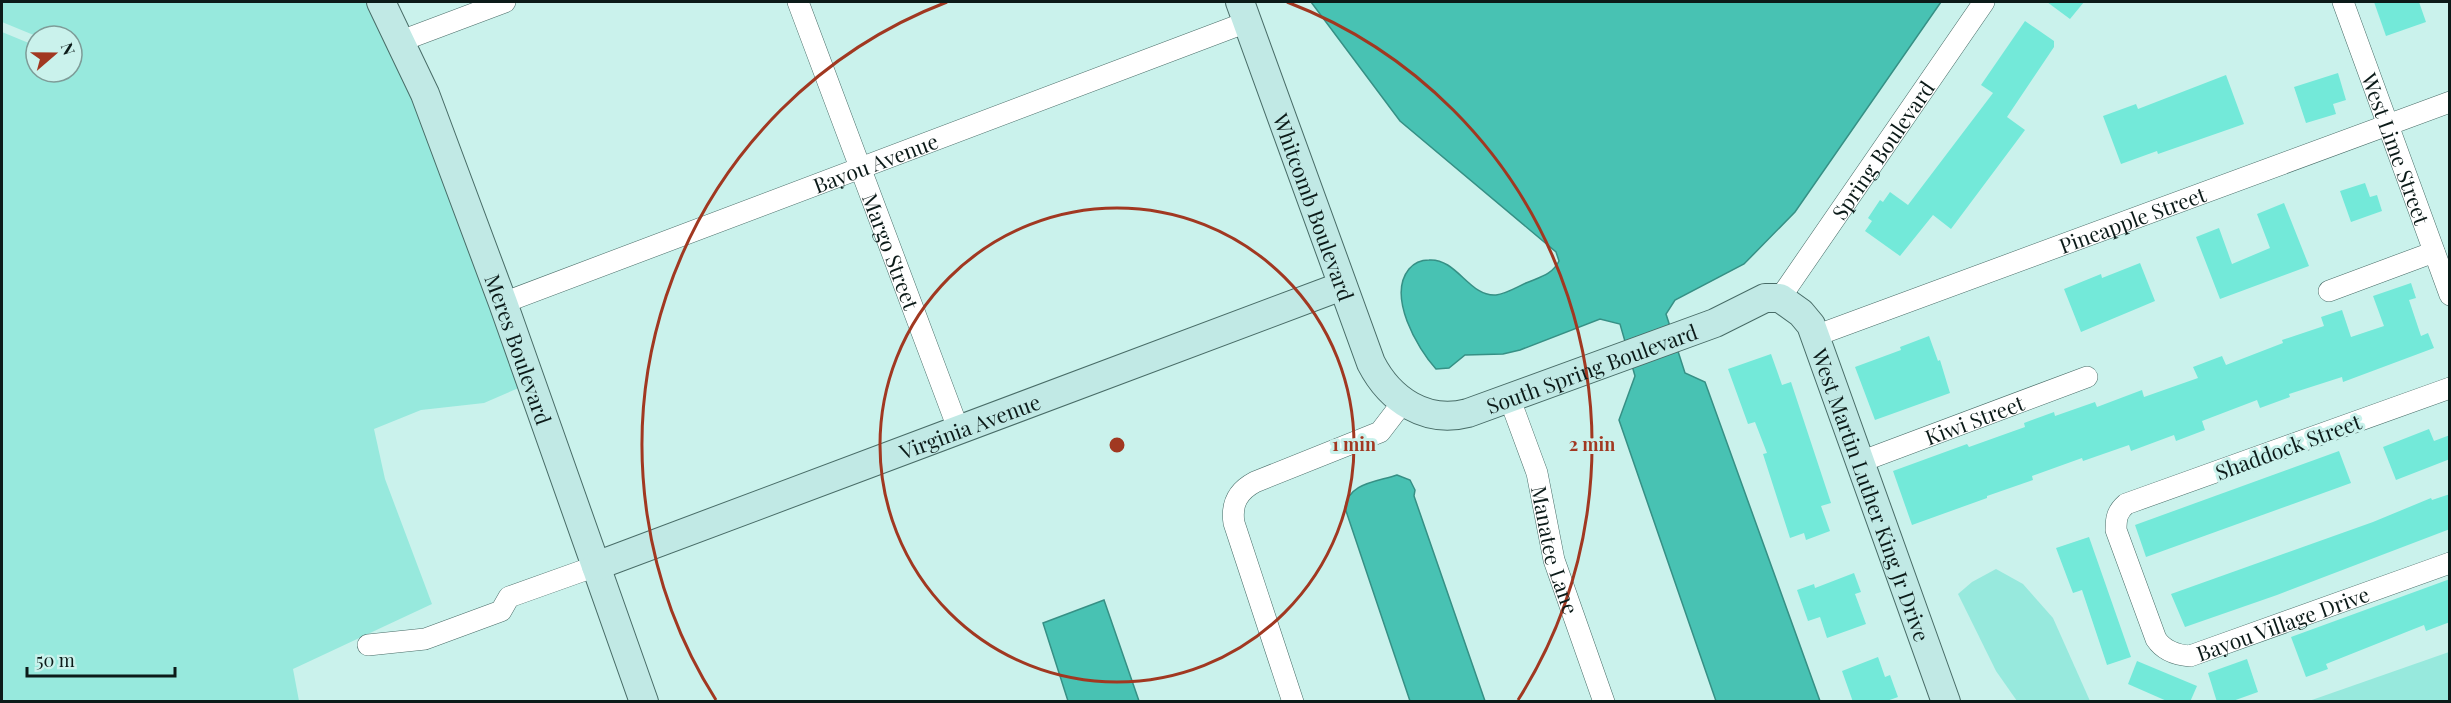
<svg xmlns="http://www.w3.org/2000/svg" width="2451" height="703" viewBox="0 0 2451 703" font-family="'Playfair Display',serif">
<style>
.green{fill:#97e9dd}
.water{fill:#48c2b3;stroke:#369085;stroke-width:1.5}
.building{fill:#73e9d9}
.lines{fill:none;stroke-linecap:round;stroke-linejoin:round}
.street-casing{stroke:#486c67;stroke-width:22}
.secondary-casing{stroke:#486c67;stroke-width:30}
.street{stroke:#fff;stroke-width:21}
.secondary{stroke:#c1e9e5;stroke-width:28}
.ring{fill:none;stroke:#a13821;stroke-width:3}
.labels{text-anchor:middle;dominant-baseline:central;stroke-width:6;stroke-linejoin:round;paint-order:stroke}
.street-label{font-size:21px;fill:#0c1b19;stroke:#caf2ec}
.centre{fill:#a13821;stroke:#caf2ec;stroke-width:3}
.ring-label{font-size:18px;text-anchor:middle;font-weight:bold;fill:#a13821;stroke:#caf2ec;stroke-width:6;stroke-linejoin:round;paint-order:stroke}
</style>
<rect width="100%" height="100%" fill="#caf2ec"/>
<!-- green -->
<g class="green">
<path d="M2,2H369L410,87L521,387L484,403L421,410L374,429L385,479L432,604L293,669L299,701H2V32L36,46V72H72V36H36L2,22Z"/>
<path d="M1996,569L2023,584L2053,618L2090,701H2017L1996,671L1958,594L1972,582Z"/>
<path d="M2449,652V701H2309Z"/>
</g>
<!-- water -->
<g class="water">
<path d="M1311,2H1941L1795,212L1744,264L1675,300L1666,314L1685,373L1705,382L1820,701H1716L1619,420L1635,376L1620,324L1600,319L1520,350L1503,354L1465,355L1449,368L1436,369C1417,348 1387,296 1409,269C1414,263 1421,260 1429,260C1457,258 1469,297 1496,295C1506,294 1517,287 1526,283C1540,277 1552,275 1559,261L1556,252L1400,121Z"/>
<path d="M1397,475L1410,480L1415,490L1414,496L1485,701H1410L1345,508C1348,483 1376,482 1397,475Z"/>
<path d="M1104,600L1139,701H1068L1043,623Z"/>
</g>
<!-- building -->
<g class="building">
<path d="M2047,2H2084L2070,19Z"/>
<path d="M2374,2H2419L2426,22L2386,36Z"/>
<path d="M2025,21L2054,41V47L2007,117L2025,130L1951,229L1933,215L1900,256L1865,231L1872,221L1868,218L1880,200L1883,202L1890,192L1908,205L1993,93L1981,85Z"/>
<path d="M2338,73L2346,100L2333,104L2336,114L2306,123L2294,87Z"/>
<path d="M2226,75L2244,124L2158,154L2157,151L2121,164L2103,116L2136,104L2138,109Z"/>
<path d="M2365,183L2370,197L2377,195L2382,211L2351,222L2340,191Z"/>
<path d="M2284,203L2309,266L2220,299L2196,237L2219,228L2232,264L2270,248L2257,214Z"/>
<path d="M2140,263L2155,301L2081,332L2064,289L2101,274L2102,278Z"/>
<path d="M2411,283L2416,298L2409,300L2421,336L2428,333L2434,348L2343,382L2342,377L2289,394L2290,397L2260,408L2257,400L2202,421L2205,430L2176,441L2174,435L2131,451L2129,445L2083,461L2082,458L2032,476L2033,480L1987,496V498L1912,525L1893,471L1967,444L1969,447L2025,427L2024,423L2054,412L2055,416L2095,402L2097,407L2142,390L2144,397L2198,378L2193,367L2222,356L2226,365L2283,343L2282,340L2324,326L2321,317L2342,310L2351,337L2384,326L2373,296Z"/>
<path d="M1929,336L1938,361L1940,360L1950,393L1875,420L1855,367L1901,350L1900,347Z"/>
<path d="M1771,354L1782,385L1791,382L1831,503L1821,506L1830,531L1806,540L1804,533L1790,538L1763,454L1767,453L1755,422L1748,424L1728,369Z"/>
<path d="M2429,429L2434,441L2450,435V459L2396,480L2383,447Z"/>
<path d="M2339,451L2351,483L2146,557L2135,525Z"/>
<path d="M2450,494V529L2277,595L2185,627L2171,594L2373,522L2431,498L2432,500Z"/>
<path d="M2089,537L2131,657L2107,665L2082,590L2073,593L2056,548Z"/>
<path d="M1854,573L1861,592L1855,594L1866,624L1827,638L1820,617L1808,621L1797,590L1814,584L1815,588Z"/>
<path d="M2450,579V622L2426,631L2424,625L2326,664L2328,669L2306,677L2291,637Z"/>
<path d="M1878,657L1885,677L1890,675L1898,697L1884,702H1853L1842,671Z"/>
<path d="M2247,659L2258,692L2230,702H2217L2208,673Z"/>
<path d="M2137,661L2197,686L2190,702H2169L2128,684Z"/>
</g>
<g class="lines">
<!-- street casing -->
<g class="street-casing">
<g id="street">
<path id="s1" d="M798,2L959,431"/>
<path id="s2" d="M2343,2L2450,295"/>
<path d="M401,41L505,2"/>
<path d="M2329,291L2434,252"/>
<path id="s3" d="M1780,298L1984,2"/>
<path id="s4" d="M503,303L1247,22"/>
<path id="s5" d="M1815,336L2450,102"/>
<path id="s6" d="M2450,388L2126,504C2117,512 2116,518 2116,530L2156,639C2164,651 2176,655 2190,656L2450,563"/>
<path id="s7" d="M1509,397L1537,473L1554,560L1604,702"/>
<path id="s8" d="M1860,462L2087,377"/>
<path d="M368,645L425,639L501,611L509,597L596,566"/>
<path d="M1293,702L1234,523C1231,504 1238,491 1255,482L1380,432L1403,402"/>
</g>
</g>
<!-- secondary casing -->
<g class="secondary-casing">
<g id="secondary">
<path id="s9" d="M381,2L425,94L503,303L644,702"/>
<path id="s10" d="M1240,2L1371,363C1390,400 1426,424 1468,413L1715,323L1765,298H1780L1801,313L1811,325L1946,702"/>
<path id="s11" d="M596,566L1342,286"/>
</g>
</g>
<!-- street -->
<use href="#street" class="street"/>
<!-- secondary -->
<use href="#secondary" class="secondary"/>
</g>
<!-- distance rings -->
<g class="ring">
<circle cx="1117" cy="445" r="237"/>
<path d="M716 700A475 475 0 0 1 947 2M1287 2A475 475 0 0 1 1518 700"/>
</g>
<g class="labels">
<!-- street labels -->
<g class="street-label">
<text stroke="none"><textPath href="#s2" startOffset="156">West Lime Street</textPath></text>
<text stroke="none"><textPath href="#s3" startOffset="180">Spring Boulevard</textPath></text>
<text stroke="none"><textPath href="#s4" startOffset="398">Bayou Avenue</textPath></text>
<text stroke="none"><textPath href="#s10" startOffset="218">Whitcomb Boulevard</textPath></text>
<text stroke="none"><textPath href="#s5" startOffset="338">Pineapple Street</textPath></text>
<text stroke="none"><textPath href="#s1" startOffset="266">Margo Street</textPath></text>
<text stroke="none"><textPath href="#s9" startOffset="374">Meres Boulevard</textPath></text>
<text stroke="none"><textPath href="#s10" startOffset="634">South Spring Boulevard</textPath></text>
<text stroke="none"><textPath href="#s8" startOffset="122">Kiwi Street</textPath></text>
<text stroke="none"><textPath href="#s11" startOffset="399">Virginia Avenue</textPath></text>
<text transform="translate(2288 446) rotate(-20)">Shaddock Street</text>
<text stroke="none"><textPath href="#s10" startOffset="1058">West Martin Luther King Jr Drive</textPath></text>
<text stroke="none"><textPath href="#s7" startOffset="160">Manatee Lane</textPath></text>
<text stroke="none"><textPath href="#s6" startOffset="627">Bayou Village Drive</textPath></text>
</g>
</g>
<circle cx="1117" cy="445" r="9" class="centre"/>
<g class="ring-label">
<text x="1354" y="451">1 min</text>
<text x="1592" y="451">2 min</text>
</g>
<!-- border -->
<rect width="2451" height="703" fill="none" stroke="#0c1b19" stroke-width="6"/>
<!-- north arrow -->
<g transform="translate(54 54) rotate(70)"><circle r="28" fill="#caf2ec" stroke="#7e9c98" stroke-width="1.5"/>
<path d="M0-4.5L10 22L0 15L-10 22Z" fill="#a13821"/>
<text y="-9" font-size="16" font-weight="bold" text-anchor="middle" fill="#0c1b19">N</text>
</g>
<!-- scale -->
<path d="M27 667v9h148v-9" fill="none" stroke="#0c1b19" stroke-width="3"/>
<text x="36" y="667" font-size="18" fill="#0c1b19" stroke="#caf2ec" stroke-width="4.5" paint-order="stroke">50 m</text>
</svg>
